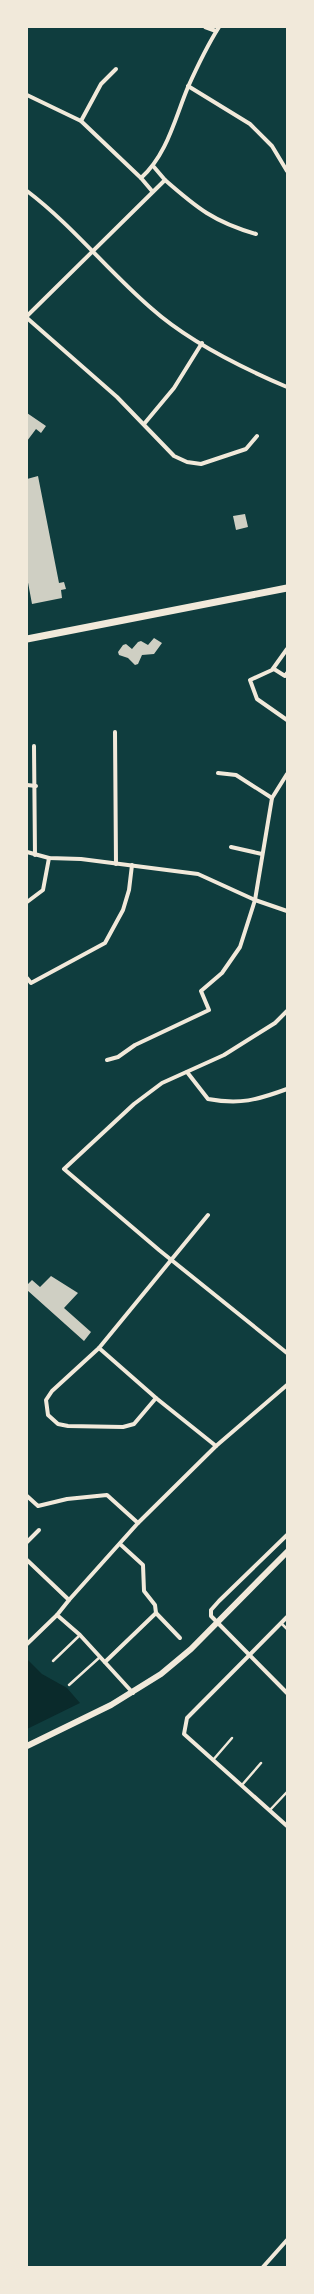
<svg xmlns="http://www.w3.org/2000/svg" width="314" height="2294" viewBox="0 0 314 2294" font-family="Poppins,sans-serif">
<style>
.water{fill:#0a2a2b}
.building{fill:#cfcfc3}
.lines{fill:none;stroke-linecap:round;stroke-linejoin:round}
.service{stroke:#f1e9da;stroke-width:2.5}
.minor{stroke:#f1e9da;stroke-width:4}
.tertiary{stroke:#f1e9da;stroke-width:6}
.secondary{stroke:#f1e9da;stroke-width:7}
</style>
<rect width="100%" height="100%" fill="#0f3d3e"/>
<!-- water -->
<path class="water" d="M27,1659L42,1674L67,1688L80,1703L27,1729Z"/>
<!-- building -->
<g class="building">
<path d="M27,413L46,426L41,433L36,429L27,441Z"/>
<path d="M38,476L59,583L64,582L66,589L61,590L62,598L32,604L27,577V479Z"/>
<path d="M245,514L248,527L236,530L233,516Z"/>
<path d="M154,638L162,643L154,654L142,655L138,664L135,665L128,658L119,655L118,652L123,645L126,644L132,649L138,642L141,641L148,645Z"/>
<path d="M51,1276L78,1293L64,1308L91,1332L84,1341L27,1290V1285L32,1280L40,1287Z"/>
</g>
<g class="lines">
<!-- service -->
<g class="service">
<path d="M281,1623L287,1629"/>
<path d="M53,1661L80,1635"/>
<path d="M69,1685L100,1657"/>
<path d="M213,1760L232,1738"/>
<path d="M242,1785L261,1763"/>
<path d="M270,1810L287,1792"/>
</g>
<!-- minor -->
<g class="minor">
<path d="M205,27L216,31"/>
<path d="M188,86L250,124L272,146L287,171"/>
<path d="M27,95L81,121L141,178"/>
<path d="M81,121L101,84L116,69"/>
<path d="M165,180C197,208 214,222 256,234"/>
<path d="M27,191C72,225 108,271 151,308C189,342 240,367 287,387"/>
<path d="M152,191L141,178C167,155 175,118 188,87C197,67 207,46 219,27"/>
<path d="M27,316L165,180L154,167"/>
<path d="M27,318L117,397L174,456L187,462L201,464L246,449L257,436"/>
<path d="M144,424L174,388L202,343"/>
<path d="M287,649L272,670L250,680L257,699L287,720"/>
<path d="M274,669L285,676L287,673"/>
<path d="M115,732L116,864"/>
<path d="M34,746L35,855"/>
<path d="M218,773L236,775L272,798"/>
<path d="M27,785L36,786"/>
<path d="M231,847L262,854"/>
<path d="M27,852L49,858L81,859L198,874L255,900L287,911"/>
<path d="M27,902L43,890L49,858"/>
<path d="M27,978L31,983L105,943L123,910L129,890L132,865"/>
<path d="M287,1011L275,1023L224,1055L162,1083L134,1104L64,1169L159,1250L287,1353"/>
<path d="M107,1060L118,1057L135,1045L209,1010L201,991L222,973L240,947L255,900L272,798L287,774"/>
<path d="M187,1072L208,1099C240,1105 257,1100 287,1089"/>
<path d="M208,1215L99,1348L156,1398L216,1446L287,1385"/>
<path d="M99,1348L52,1391L46,1400L48,1415L58,1424L68,1426L123,1427L134,1424L156,1398"/>
<path d="M27,1496L38,1506L67,1499L107,1495L138,1523"/>
<path d="M287,1535L219,1601L211,1610V1616L287,1693"/>
<path d="M27,1542L39,1530"/>
<path d="M27,1560L69,1600L57,1615L80,1635L133,1693"/>
<path d="M69,1600L138,1523L216,1446"/>
<path d="M156,1613L180,1638"/>
<path d="M287,1617L187,1718L184,1734L287,1826"/>
<path d="M27,1644L57,1615"/>
<path d="M105,1662L156,1613L155,1605L144,1591L143,1565L120,1544"/>
<path d="M263,2267L287,2240"/>
</g>
<!-- tertiary -->
<path class="tertiary" d="M27,1746L111,1705L161,1674L191,1649L287,1552"/>
<!-- secondary -->
<path class="secondary" d="M27,639L287,588"/>
</g>
<!-- border -->
<rect width="314" height="2294" fill="none" stroke="#f1e9da" stroke-width="56"/>
</svg>
